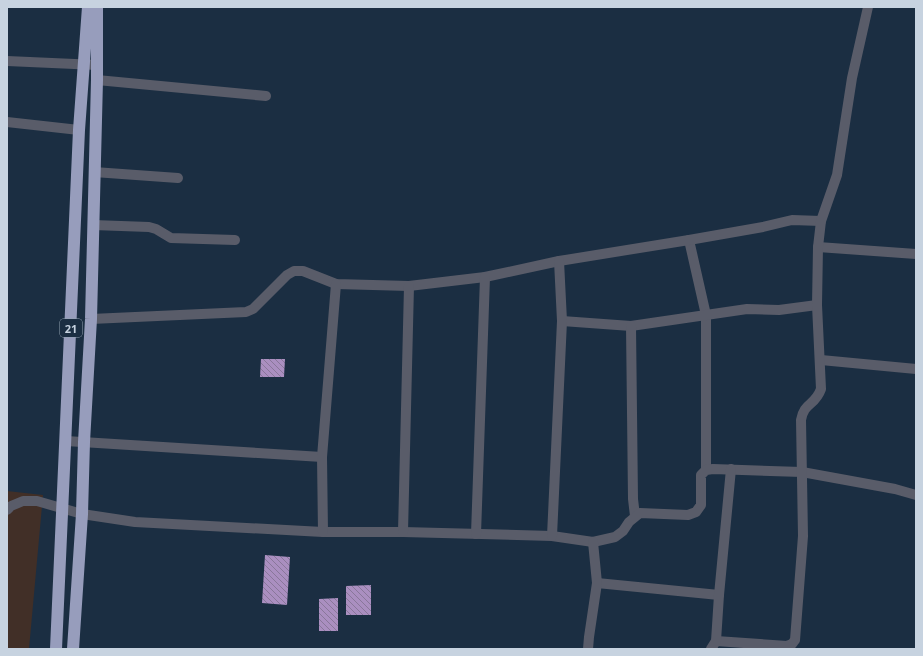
<svg xmlns="http://www.w3.org/2000/svg" width="923" height="656" viewBox="0 0 923 656" font-family="'Open Sans',sans-serif">
<style>
.education{fill:#412f27}
.building{fill:url(#building-back-hatch)}
.lines{fill:none;stroke-linecap:round;stroke-linejoin:round}
.minor{stroke:#595c69;stroke-width:10}
.highway{stroke:#979dbc;stroke-width:12}
.labels{text-anchor:middle;dominant-baseline:central;stroke-width:4;stroke-linejoin:round;paint-order:stroke}
.shield{fill:#1b2e42;stroke:#93a2b1;stroke-width:1}
.shield-label{font-size:11px;font-weight:bold;fill:#c7d3e0}
</style>
<defs>
<pattern id="building-back-hatch" width="6" height="6" patternUnits="userSpaceOnUse"><rect width="6" height="6" fill="#aa8fc0"/><path d="M-1 5l2 2M0 0l6 6M5-1l2 2" fill="none" stroke="#89779a"/></pattern>
</defs>
<rect width="100%" height="100%" fill="#1b2e42"/>
<!-- education -->
<path class="education" d="M7,491L43,495L29,649H7Z"/>
<!-- building -->
<g class="building">
<path d="M261,359H285L284,377H260Z"/>
<path d="M265,555L290,557L287,605L262,603Z"/>
<path d="M371,585V615H346V586Z"/>
<path d="M338,598V631H319V599Z"/>
</g>
<g class="lines">
<!-- minor -->
<g class="minor">
<path d="M7,61L97,65"/>
<path d="M97,80L266,96"/>
<path d="M7,122L79,130"/>
<path d="M94,172L178,178"/>
<path d="M93,225L149,227L156,229L171,238L235,240"/>
<path d="M689,240L706,315V470"/>
<path d="M818,247L916,254"/>
<path d="M91,319L246,312L253,309L287,275L294,271H303L336,284L409,286L485,277L559,261L689,240L763,227L792,220L821,221"/>
<path d="M562,321L631,326L747,309L779,310L817,305"/>
<path d="M631,326L633,499L635,516"/>
<path d="M821,360L916,369"/>
<path d="M66,441L322,457"/>
<path d="M7,510L11,506L23,501H37L82,514L135,522L323,532H403L552,536L593,542L615,537L623,531L629,522L640,513L688,515L696,512L701,505V475L706,470L713,469L802,472L895,489L916,495"/>
<path d="M323,532L322,457L336,284"/>
<path d="M403,532L409,286"/>
<path d="M476,534L485,277"/>
<path d="M552,536L562,321L559,261"/>
<path d="M597,583L719,595"/>
<path d="M716,641L787,646L792,644L795,640L803,536L801,420C804,402 815,406 821,389L817,305L818,247L821,221L837,175L852,78L868,7"/>
<path d="M588,649L589,637L597,583L593,542"/>
<path d="M711,649L716,641L719,595L731,469"/>
</g>
<!-- highway -->
<g class="highway">
<path d="M56,649L79,130L88,7"/>
<path d="M73,649L82,514L84,442L91,319L97,80V7"/>
</g>
</g>
<g class="labels">
<!-- shield labels -->
<rect class="shield" x="60" y="319" width="22" height="18" rx="3"/>
<g class="shield-label">
<text x="71" y="328">21</text>
</g>
</g>
<!-- border -->
<rect width="923" height="656" fill="none" stroke="#c7d3e0" stroke-width="16"/>
</svg>
